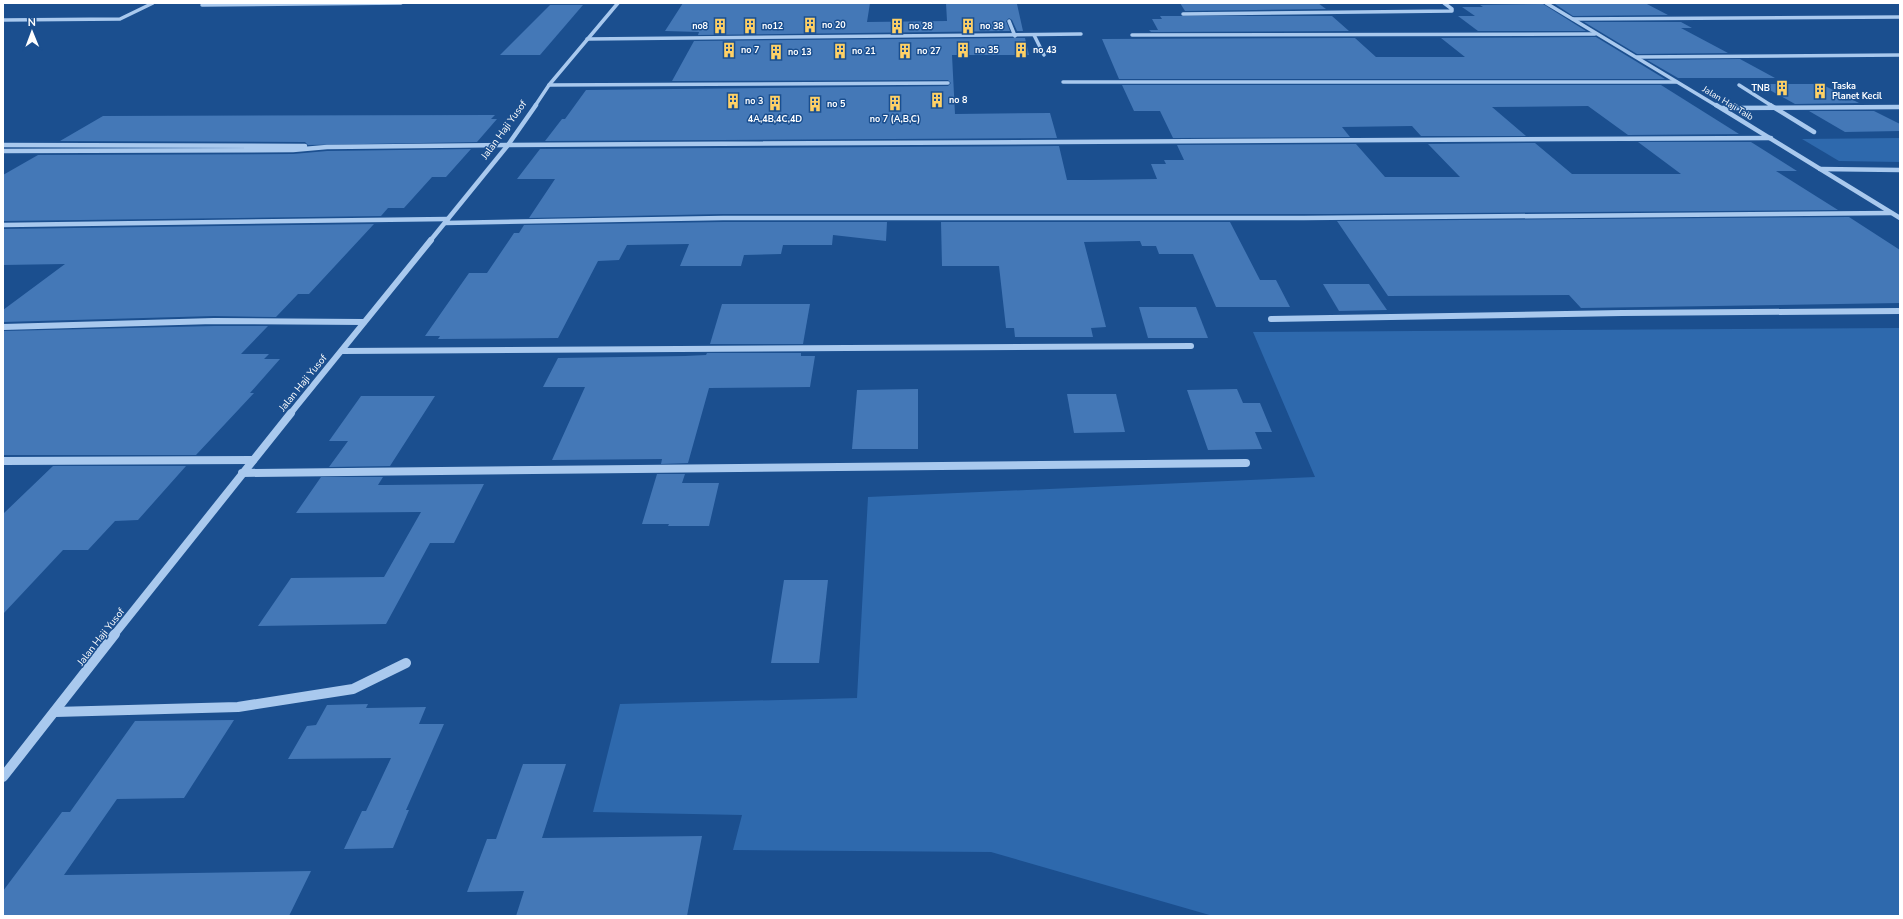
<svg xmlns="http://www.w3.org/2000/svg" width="1903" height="919" viewBox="0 0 1903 919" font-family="'Nunito Sans',sans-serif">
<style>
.green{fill:#2e69ad}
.building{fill:#4478b7}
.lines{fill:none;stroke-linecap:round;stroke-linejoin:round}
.minor-far4{stroke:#a9c9ee;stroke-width:3.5}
.minor-far3{stroke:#a9c9ee;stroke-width:4.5}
.minor-far2{stroke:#a9c9ee;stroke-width:6}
.minor-far1{stroke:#a9c9ee;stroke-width:8}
.minor{stroke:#a9c9ee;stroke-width:10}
.labels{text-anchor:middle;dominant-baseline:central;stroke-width:3;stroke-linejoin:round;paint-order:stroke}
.far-poi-label{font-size:9px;font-weight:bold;fill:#fff;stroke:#1b4f8f;text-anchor:start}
.far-street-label{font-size:9px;fill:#fff;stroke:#1b4f8f}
.street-label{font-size:10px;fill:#fff;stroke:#1b4f8f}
</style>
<rect width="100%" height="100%" fill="#1b4f8f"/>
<!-- green -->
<g class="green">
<path d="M1900,138V162L1839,161L1802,139Z"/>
<path d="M1900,328V916H1213L991,852L733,850L742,815L593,812L620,704L857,698L868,497L1315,477L1253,332Z"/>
</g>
<!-- building -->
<g class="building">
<path d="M683,3H870L867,22L947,21L946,3H1007L1017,4L1023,31H1017L1012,20L1009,18L1006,21L1010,31L698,35L699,32L665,31Z"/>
<path d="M1180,3H1318L1326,9L1185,11Z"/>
<path d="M1568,3H1645L1668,15L1573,16L1555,4H1570Z"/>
<path d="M1543,4L1586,31H1478L1458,16H1475L1462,7H1483L1480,5Z"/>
<path d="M550,5H583L540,55H500Z"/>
<path d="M1160,16H1332L1349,31L1151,32L1149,30H1158L1152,19H1162Z"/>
<path d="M1584,22H1681L1692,28H1681L1728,53L1637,54Z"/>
<path d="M1596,37L1665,79H1119L1102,39L1355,38L1376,57H1465L1441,38Z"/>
<path d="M1012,38H1025L1029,55H952L955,114L1050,113L1057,138L545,141L562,119H565L586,90L948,86L951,83L948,80L672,81L694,41Z"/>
<path d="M1740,59L1775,78H1678L1647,60Z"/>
<path d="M1759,84H1821L1859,103L1795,104Z"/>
<path d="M1122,85H1661L1739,134L1628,135L1588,106L1492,107L1526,136H1421L1412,126L1342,127L1350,137L1173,138L1160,111H1134Z"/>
<path d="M1809,111H1874L1900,124V131L1845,132Z"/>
<path d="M495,115L491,119H497L477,142L308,145L305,142L60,141L103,116Z"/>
<path d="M1638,142H1751L1797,171H1776L1838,210L1331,214H723L529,218L555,179H517L540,149L1059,146L1067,180H1090L1157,179L1151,164H1166L1164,160H1184L1177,145L1356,144L1385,177H1460L1428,144L1535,143L1572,174H1681Z"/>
<path d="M471,149L446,177H432L404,208H388L381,216L3,221V175L38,155L293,154L327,151Z"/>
<path d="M1849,217L1900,250V303L1581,308L1569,295L1388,296L1337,221Z"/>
<path d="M723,222H887L886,241L833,235L832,245H783L781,254L744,255L741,266H680L689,244L627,245L619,260L598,261L558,338L438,339L440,336H425L469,273H487L514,233H519L524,225Z"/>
<path d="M941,222H1230L1260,280H1276L1290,307H1216L1193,254H1159L1156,246H1142L1140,241L1084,242L1106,327L1091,328L1093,337H1015L1014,328H1006L999,266H942Z"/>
<path d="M374,224L309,294H298L276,317L214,316L3,322V310L65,264L3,265V229Z"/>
<path d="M1323,284H1369L1387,310L1339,311Z"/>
<path d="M722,304H810L803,344H710Z"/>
<path d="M1139,307H1196L1208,338H1148Z"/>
<path d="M214,326H268L241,354H269L264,359H280L250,393H254L196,455H3V331Z"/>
<path d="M707,353H801V356H815L810,387L709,388L688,463L661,464L662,459L552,460L585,387H543L558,358L685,356L706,355Z"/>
<path d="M918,389V449H852L857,390Z"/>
<path d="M1237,389L1243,403H1260L1272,432H1255L1262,449L1208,450L1187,390Z"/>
<path d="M1067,394H1116L1125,432L1074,433Z"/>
<path d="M361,396H435L390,466L329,467L348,441H329Z"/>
<path d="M53,466H186L138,520L115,521L88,550H63L3,614V514Z"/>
<path d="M657,474H685L682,483H719L709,526H668L669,524H642Z"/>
<path d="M321,477H383L378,485H384L484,484L454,543H430L386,624L258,626L291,578L384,577L421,512L296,513Z"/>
<path d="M784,580H828L819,663H771Z"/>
<path d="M368,704L366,708L426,707L419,724H444L406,810H409L393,848L344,849L362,811H366L391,758L288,759L307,726L316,725L327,705Z"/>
<path d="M234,720L184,798L117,799L64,875L311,871L289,916H3V891L62,812H70L135,721Z"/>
<path d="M523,764H566L542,838L702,836L687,916H516L524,891L467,892L487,839H496Z"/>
</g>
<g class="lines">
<!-- minor-far4 -->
<g class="minor-far4">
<path d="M1546,3L1717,106"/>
<path d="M202,5L401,3"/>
<path d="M1183,14L1452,11V9L1444,3"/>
<path d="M1573,19L1900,17"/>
<path d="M3,20L120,19L153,3"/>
<path d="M1009,21L1015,36"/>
<path d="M1034,35L1044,55"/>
<path d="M1132,35L1595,34"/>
<path d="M587,39L1081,34"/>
<path d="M1637,57L1900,55"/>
<path d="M1063,82H1676"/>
<path d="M549,85L948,83"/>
<path d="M1739,85L1772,106"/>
<path d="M535,106L549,85L618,3"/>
</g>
<!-- minor-far3 -->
<g class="minor-far3">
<path d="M1716,105L1900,218"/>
<path d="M1770,105L1814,132"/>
<path d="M1722,108L1900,107"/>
<path d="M3,145L305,146"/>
<path d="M3,151L293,150L327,147L508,145L1771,138"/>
<path d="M1820,169L1900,170"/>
<path d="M445,223L723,218H1304L1891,213"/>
<path d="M3,225L448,219"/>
<path d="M430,241L508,145L536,105"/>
</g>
<!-- minor-far2 -->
<g class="minor-far2">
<path d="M1271,319L1622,313L1900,311"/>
<path d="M3,327L214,321L364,322"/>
<path d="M342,351L1191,346"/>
<path d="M290,414L431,240"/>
</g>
<!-- minor-far1 -->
<g class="minor-far1">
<path d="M3,461L253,460"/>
<path d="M242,473L1246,463"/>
<path d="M114,635L291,413"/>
</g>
<!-- minor -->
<g class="minor">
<path d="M55,712L238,707L353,689L406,663"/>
<path d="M3,777L115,634"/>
</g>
</g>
<!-- icons -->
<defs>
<g id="building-bare" transform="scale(1.2)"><path d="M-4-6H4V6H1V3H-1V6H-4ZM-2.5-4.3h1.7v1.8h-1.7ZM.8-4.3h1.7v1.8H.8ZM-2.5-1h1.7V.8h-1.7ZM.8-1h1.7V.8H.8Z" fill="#ffd166" stroke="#1b4f8f" stroke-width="2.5" paint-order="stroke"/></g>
</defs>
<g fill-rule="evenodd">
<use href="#building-bare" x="810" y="25"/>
<use href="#building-bare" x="720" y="26"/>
<use href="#building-bare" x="750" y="26"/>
<use href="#building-bare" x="897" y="26"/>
<use href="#building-bare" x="968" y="26"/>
<use href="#building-bare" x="729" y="50"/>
<use href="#building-bare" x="963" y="50"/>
<use href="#building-bare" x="1021" y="50"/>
<use href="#building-bare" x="840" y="51"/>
<use href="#building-bare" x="905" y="51"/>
<use href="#building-bare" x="776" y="52"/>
<use href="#building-bare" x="1782" y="88"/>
<use href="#building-bare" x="1820" y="91"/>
<use href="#building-bare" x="937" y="100"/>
<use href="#building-bare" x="733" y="101"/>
<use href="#building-bare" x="775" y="103"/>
<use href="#building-bare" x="895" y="103"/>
<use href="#building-bare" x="815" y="104"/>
</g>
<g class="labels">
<!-- far-poi labels -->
<g class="far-poi-label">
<text x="822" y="25">no 20</text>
<text x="708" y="26" text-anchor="end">no8</text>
<text x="762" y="26">no12</text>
<text x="909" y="26">no 28</text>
<text x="980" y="26">no 38</text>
<text x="741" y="50">no 7</text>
<text x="975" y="50">no 35</text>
<text x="1033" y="50">no 43</text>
<text x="852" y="51">no 21</text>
<text x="917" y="51">no 27</text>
<text x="788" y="52">no 13</text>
<text x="1832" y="86">Taska<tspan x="1832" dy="10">Planet Kecil</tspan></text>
<text x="1770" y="88" text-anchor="end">TNB</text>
<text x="949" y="100">no 8</text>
<text x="745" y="101">no 3</text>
<text x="827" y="104">no 5</text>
<text x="775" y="119" text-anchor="middle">4A,4B,4C,4D</text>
<text x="895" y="119" text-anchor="middle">no 7 (A,B,C)</text>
</g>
<!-- far-street labels -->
<g class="far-street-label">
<text transform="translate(1728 103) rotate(31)">Jalan Haji Taib</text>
</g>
<!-- street labels -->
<g class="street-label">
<text transform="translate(504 130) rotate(-54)">Jalan Haji Yusof</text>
<text transform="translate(303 383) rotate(-51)">Jalan Haji Yusof</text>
<text transform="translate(101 637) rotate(-52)">Jalan Haji Yusof</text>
</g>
</g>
<!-- border -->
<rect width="1903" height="919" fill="none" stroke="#ffffff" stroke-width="8"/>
<!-- north arrow -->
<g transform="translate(32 32) rotate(359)" stroke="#1b4f8f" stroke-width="3" paint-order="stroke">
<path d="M0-3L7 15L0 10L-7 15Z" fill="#ffffff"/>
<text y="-6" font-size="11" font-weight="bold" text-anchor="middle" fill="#ffffff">N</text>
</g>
</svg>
